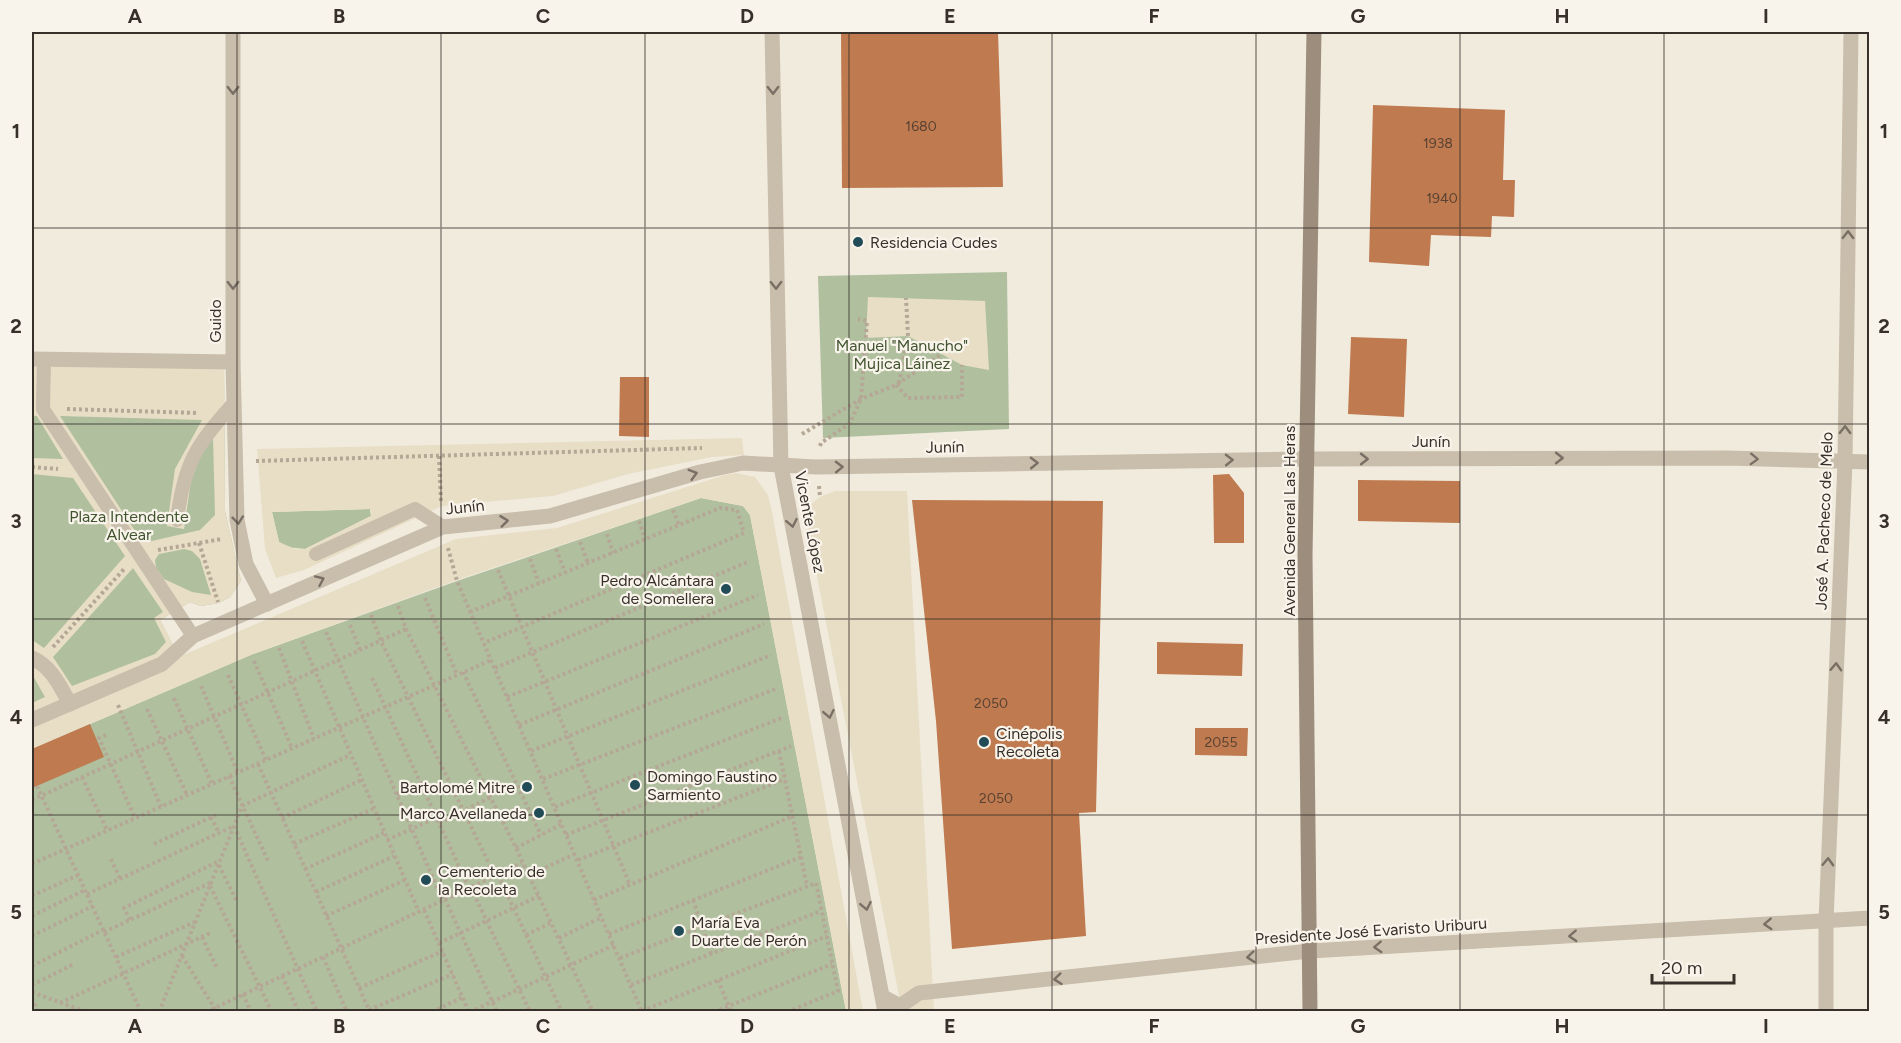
<svg xmlns="http://www.w3.org/2000/svg" width="1901" height="1043" viewBox="0 0 1901 1043" font-family="Figtree,sans-serif">
<style>
.green{fill:#b0c09f}
.plaza{fill:#e8dec6;fill-rule:evenodd}
.building{fill:#bf7a4f}
.lines{fill:none;stroke-linecap:round;stroke-linejoin:round}
.path{stroke:#b5a795;stroke-width:4;stroke-dasharray:3 3;stroke-linecap:butt}
.lane{stroke:#c9bdab;stroke-width:14}
.street{stroke:#c9bdab;stroke-width:15}
.secondary{stroke:#9c8d7c;stroke-width:15}
.oneway{stroke:#796f64}
.grid{fill:none;stroke:#37302a;stroke-width:1.5;stroke-opacity:0.55}
.poi-dot{fill:#214b56;stroke:#f9f4eb;stroke-width:2}
.labels{text-anchor:middle;dominant-baseline:central;stroke-width:4.5;stroke-linejoin:round;paint-order:stroke}
.number-label{font-size:14px;fill:#594233}
.poi-label{font-size:16px;fill:#37302a;stroke:#f9f4eb;text-anchor:start}
.street-label{font-size:16px;fill:#37302a;stroke:#f9f4eb}
.park-label{font-size:16px;fill:#41542f;stroke:#f9f4eb}
.neatline{fill:none;stroke:#37302a;stroke-width:2}
.grid-label{font-size:20px;text-anchor:middle;font-weight:bold;fill:#37302a}
</style>
<rect width="100%" height="100%" fill="#f1ebde"/>
<!-- green -->
<g class="green">
<path d="M1007,272L1009,429L823,438L818,276Z"/>
<path d="M32,359L224,362L225,511L241,581L230,597L219,603L201,606L190,602L160,620L176,651L32,720Z"/>
<path d="M701,498L743,506L750,515L846,1011H32V749L253,654L457,581Z"/>
<path d="M370,509L371,516L305,549L286,547L279,542L272,512Z"/>
</g>
<!-- plaza -->
<g class="plaza">
<path d="M868,297L985,301L989,370L962,365L908,336L866,338Z"/>
<path d="M32,359L224,362L225,511L241,581L230,597L219,603L201,606L190,602L160,620L176,651L164,663L456,539L557,528L725,475L736,473L755,477L768,495L772,512L863,1011H846L750,515L743,506L701,498L457,580L253,654L32,749V703L45,697L32,674V640L44,648L125,556L73,478L32,474V458L63,459L37,416H32ZM60,416L202,420L175,469L167,526L184,529L191,481L200,457L213,437L215,515L200,530L152,541L142,538L135,531ZM184,549L192,551L200,559L211,595L192,592L164,579L156,568L155,560L159,554ZM133,568L163,612L154,618L166,642L155,654L72,686L53,657Z"/>
<path d="M742,438L744,455L712,457L628,474L553,496L442,506L304,570L276,578L265,549L257,449ZM370,509L371,516L305,549H295L279,542L272,512Z"/>
<path d="M835,491H907L934,1011H902L804,510L820,497Z"/>
</g>
<!-- building -->
<g class="building">
<path d="M841,32H998L1003,187L842,188Z"/>
<path d="M1373,105L1505,110L1503,180H1515L1514,217L1492,216L1491,237L1431,235L1429,266L1369,262Z"/>
<path d="M1351,337L1407,339L1404,417L1348,414Z"/>
<path d="M620,377H649V437L619,436Z"/>
<path d="M1229,474L1244,493V543H1214L1213,475Z"/>
<path d="M1358,480L1460,481V523L1358,521Z"/>
<path d="M912,500L1103,501L1096,812L1079,813L1086,936L952,949L936,721Z"/>
<path d="M1157,642L1243,644L1242,676L1157,674Z"/>
<path d="M90,724L104,757L32,788V749Z"/>
<path d="M1195,728H1248L1247,756L1195,755Z"/>
</g>
<g class="lines">
<!-- path -->
<g class="path">
<path d="M899,383L908,336L906,298"/>
<path d="M896,385L908,398L962,397V365"/>
<path d="M67,409L198,413"/>
<path d="M802,434L861,399L896,385L942,354"/>
<path d="M820,446L821,443L850,423L861,399L867,321L858,319"/>
<path d="M439,456L441,502"/>
<path d="M256,461L702,448"/>
<path d="M32,467L58,469"/>
<path d="M819,486L820,497"/>
<path d="M673,510L679,525"/>
<path d="M639,521L645,539"/>
<path d="M607,534L613,553"/>
<path d="M580,542L588,563"/>
<path d="M199,543L218,602"/>
<path d="M448,548L457,581L642,1012"/>
<path d="M556,549L565,572"/>
<path d="M158,550L222,539"/>
<path d="M530,559L539,583"/>
<path d="M498,570L630,885"/>
<path d="M425,598L457,675"/>
<path d="M398,606L406,629L516,848L593,1012"/>
<path d="M470,612L720,508L737,510L744,533L484,643"/>
<path d="M371,615L381,641L495,876"/>
<path d="M350,625L360,650"/>
<path d="M326,632L443,901"/>
<path d="M302,641L419,912"/>
<path d="M53,647L125,568"/>
<path d="M279,648L314,739"/>
<path d="M254,661L292,748"/>
<path d="M495,668L750,561"/>
<path d="M463,672L541,835"/>
<path d="M228,675L266,760"/>
<path d="M372,678L469,888"/>
<path d="M201,686L238,773"/>
<path d="M507,697L758,595"/>
<path d="M174,698L212,784"/>
<path d="M118,705L161,807"/>
<path d="M147,709L187,795"/>
<path d="M519,725L764,624"/>
<path d="M106,735L99,738L135,818"/>
<path d="M531,751L771,655"/>
<path d="M779,751L807,886"/>
<path d="M258,764L370,1012"/>
<path d="M229,776L268,861"/>
<path d="M82,777L107,830"/>
<path d="M543,779L778,688"/>
<path d="M37,786L141,1012"/>
<path d="M397,795L421,785"/>
<path d="M32,800L406,629"/>
<path d="M555,807L784,717"/>
<path d="M211,817L219,833"/>
<path d="M282,818L361,780"/>
<path d="M439,823L491,797"/>
<path d="M566,835L791,746"/>
<path d="M387,840L436,818"/>
<path d="M154,844L216,815"/>
<path d="M294,844L373,809"/>
<path d="M516,848L562,824"/>
<path d="M111,859L120,879"/>
<path d="M578,860L785,779"/>
<path d="M32,864L491,660"/>
<path d="M219,865L236,900"/>
<path d="M305,869L384,833"/>
<path d="M498,875L562,1012"/>
<path d="M529,875L575,854"/>
<path d="M210,886L272,1012"/>
<path d="M471,888L530,1012"/>
<path d="M316,892L394,856"/>
<path d="M87,894L234,826L317,1012"/>
<path d="M32,896L78,875"/>
<path d="M445,899L497,1012"/>
<path d="M594,900L793,816"/>
<path d="M693,900L711,954"/>
<path d="M424,910L469,1012"/>
<path d="M32,916L85,890"/>
<path d="M326,916L405,880"/>
<path d="M130,920L124,908L219,861"/>
<path d="M104,932L210,883"/>
<path d="M609,934L801,857"/>
<path d="M526,935L551,923"/>
<path d="M32,936L93,906"/>
<path d="M202,937L217,968"/>
<path d="M559,938L602,917"/>
<path d="M439,943L539,896"/>
<path d="M182,956L217,1012"/>
<path d="M116,957L195,922"/>
<path d="M323,957L347,1012"/>
<path d="M620,958L816,883L838,991L787,1012"/>
<path d="M32,966L103,930"/>
<path d="M282,976L299,1012"/>
<path d="M718,980L731,1012"/>
<path d="M32,985L74,964"/>
<path d="M631,985L821,911"/>
<path d="M359,988L443,951"/>
<path d="M32,992L86,1012"/>
<path d="M243,994L251,1012"/>
<path d="M32,998L38,1012"/>
<path d="M60,1003L210,933"/>
<path d="M369,1010L453,974"/>
<path d="M642,1011L827,936"/>
<path d="M159,1012L242,806L350,755"/>
<path d="M206,1012L522,863"/>
<path d="M432,1012L463,997"/>
<path d="M470,1012L614,945"/>
<path d="M714,1012L832,964"/>
</g>
<!-- lane -->
<g class="lane">
<path d="M44,359L43,409L193,636"/>
<path d="M177,520C184,463 196,445 234,403"/>
<path d="M316,554L415,509L443,527"/>
</g>
<!-- street -->
<g class="street">
<path d="M233,32V362L237,520L246,564L267,604"/>
<path d="M772,32L781,466L885,1012"/>
<path d="M32,359L233,362"/>
<path d="M32,658C51,666 60,686 70,704"/>
<path d="M32,720L162,664L193,636L443,527L550,516L700,472L743,463L816,467L1306,459L1727,458L1870,462"/>
<path d="M883,997L900,1006L919,993L1310,951L1870,918"/>
<path d="M1826,1012V921L1845,462L1851,32"/>
</g>
<!-- secondary -->
<path class="secondary" d="M1310,1012L1305,555L1314,32"/>
</g>
<!-- one-way arrows -->
<defs><path id="oneway-chevron" d="M-2-3.5L2.5 0L-2 3.5" fill="none" stroke-width="1.6" stroke-linecap="round" stroke-linejoin="round" transform="scale(1.5)"/></defs>
<g class="oneway">
<use href="#oneway-chevron" transform="translate(233 90) rotate(90)"/>
<use href="#oneway-chevron" transform="translate(773 90) rotate(89)"/>
<use href="#oneway-chevron" transform="translate(1848 235) rotate(-89)"/>
<use href="#oneway-chevron" transform="translate(233 285) rotate(90)"/>
<use href="#oneway-chevron" transform="translate(776 285) rotate(89)"/>
<use href="#oneway-chevron" transform="translate(1845 430) rotate(-89)"/>
<use href="#oneway-chevron" transform="translate(1559 458)"/>
<use href="#oneway-chevron" transform="translate(1364 459)"/>
<use href="#oneway-chevron" transform="translate(1754 459) rotate(2)"/>
<use href="#oneway-chevron" transform="translate(1229 460) rotate(-1)"/>
<use href="#oneway-chevron" transform="translate(1034 463) rotate(-1)"/>
<use href="#oneway-chevron" transform="translate(839 467) rotate(-1)"/>
<use href="#oneway-chevron" transform="translate(693 474) rotate(-16)"/>
<use href="#oneway-chevron" transform="translate(238 520) rotate(84)"/>
<use href="#oneway-chevron" transform="translate(504 521) rotate(-7)"/>
<use href="#oneway-chevron" transform="translate(792 523) rotate(79)"/>
<use href="#oneway-chevron" transform="translate(320 580) rotate(-24)"/>
<use href="#oneway-chevron" transform="translate(1836 667) rotate(-88)"/>
<use href="#oneway-chevron" transform="translate(829 714) rotate(79)"/>
<use href="#oneway-chevron" transform="translate(1828 862) rotate(-88)"/>
<use href="#oneway-chevron" transform="translate(866 906) rotate(79)"/>
<use href="#oneway-chevron" transform="translate(1768 924) rotate(177)"/>
<use href="#oneway-chevron" transform="translate(1573 936) rotate(177)"/>
<use href="#oneway-chevron" transform="translate(1378 947) rotate(177)"/>
<use href="#oneway-chevron" transform="translate(1251 957) rotate(174)"/>
<use href="#oneway-chevron" transform="translate(1058 979) rotate(174)"/>
</g>
<!-- grid -->
<path class="grid" d="M237,32V1012M441,32V1012M645,32V1012M849,32V1012M1052,32V1012M1256,32V1012M1460,32V1012M1664,32V1012M32,228H1870M32,424H1870M32,619H1870M32,815H1870"/>
<!-- markers -->
<g class="poi-dot">
<circle cx="858" cy="242" r="6"/>
<circle cx="726" cy="589" r="6"/>
<circle cx="984" cy="742" r="6"/>
<circle cx="635" cy="785" r="6"/>
<circle cx="527" cy="787" r="6"/>
<circle cx="539" cy="813" r="6"/>
<circle cx="426" cy="880" r="6"/>
<circle cx="679" cy="931" r="6"/>
</g>
<g class="labels">
<!-- number labels -->
<g class="number-label">
<text x="921" y="126">1680</text>
<text x="1438" y="143">1938</text>
<text x="1442" y="198">1940</text>
<text x="991" y="703">2050</text>
<text x="1221" y="742">2055</text>
<text x="996" y="798">2050</text>
</g>
<!-- poi labels -->
<g class="poi-label">
<text x="870" y="242">Residencia Cudes</text>
<text x="714" y="580" text-anchor="end">Pedro Alcántara<tspan x="714" dy="18">de Somellera</tspan></text>
<text x="996" y="733">Cinépolis<tspan x="996" dy="18">Recoleta</tspan></text>
<text x="647" y="776">Domingo Faustino<tspan x="647" dy="18">Sarmiento</tspan></text>
<text x="515" y="787" text-anchor="end">Bartolomé Mitre</text>
<text x="527" y="813" text-anchor="end">Marco Avellaneda</text>
<text x="438" y="871">Cementerio de<tspan x="438" dy="18">la Recoleta</tspan></text>
<text x="691" y="922">María Eva<tspan x="691" dy="18">Duarte de Perón</tspan></text>
</g>
<!-- street labels -->
<g class="street-label">
<text transform="translate(215 321) rotate(-90)">Guido</text>
<text x="1431" y="441">Junín</text>
<text transform="translate(945 447) rotate(-1)">Junín</text>
<text transform="translate(465 507) rotate(-6)">Junín</text>
<text transform="translate(1289 521) rotate(-90)">Avenida General Las Heras</text>
<text transform="translate(1824 521) rotate(-88)">José A. Pacheco de Melo</text>
<text transform="translate(810 522) rotate(79)">Vicente López</text>
<text transform="translate(1371 931) rotate(-4)">Presidente José Evaristo Uriburu</text>
</g>
<!-- park labels -->
<g class="park-label">
<text x="902" y="345">Manuel "Manucho"<tspan x="902" dy="18">Mujica Láinez</tspan></text>
<text x="129" y="516">Plaza Intendente<tspan x="129" dy="18">Alvear</tspan></text>
</g>
</g>
<!-- border -->
<rect width="1901" height="1043" fill="none" stroke="#f9f4eb" stroke-width="66"/>
<!-- scale -->
<path d="M1652 974v9h82v-9" fill="none" stroke="#37302a" stroke-width="3"/>
<text x="1661" y="974" font-size="18" fill="#37302a" stroke="#f9f4eb" stroke-width="4.5" paint-order="stroke">20 m</text>
<rect x="33" y="33" width="1835" height="977" class="neatline"/>
<g class="grid-label">
<text x="135" y="23">A</text>
<text x="339" y="23">B</text>
<text x="543" y="23">C</text>
<text x="747" y="23">D</text>
<text x="950" y="23">E</text>
<text x="1154" y="23">F</text>
<text x="1358" y="23">G</text>
<text x="1562" y="23">H</text>
<text x="1766" y="23">I</text>
<text x="16" y="138">1</text>
<text x="1884" y="138">1</text>
<text x="16" y="333">2</text>
<text x="1884" y="333">2</text>
<text x="16" y="528">3</text>
<text x="1884" y="528">3</text>
<text x="16" y="724">4</text>
<text x="1884" y="724">4</text>
<text x="16" y="919">5</text>
<text x="1884" y="919">5</text>
<text x="135" y="1033">A</text>
<text x="339" y="1033">B</text>
<text x="543" y="1033">C</text>
<text x="747" y="1033">D</text>
<text x="950" y="1033">E</text>
<text x="1154" y="1033">F</text>
<text x="1358" y="1033">G</text>
<text x="1562" y="1033">H</text>
<text x="1766" y="1033">I</text>
</g>
</svg>
